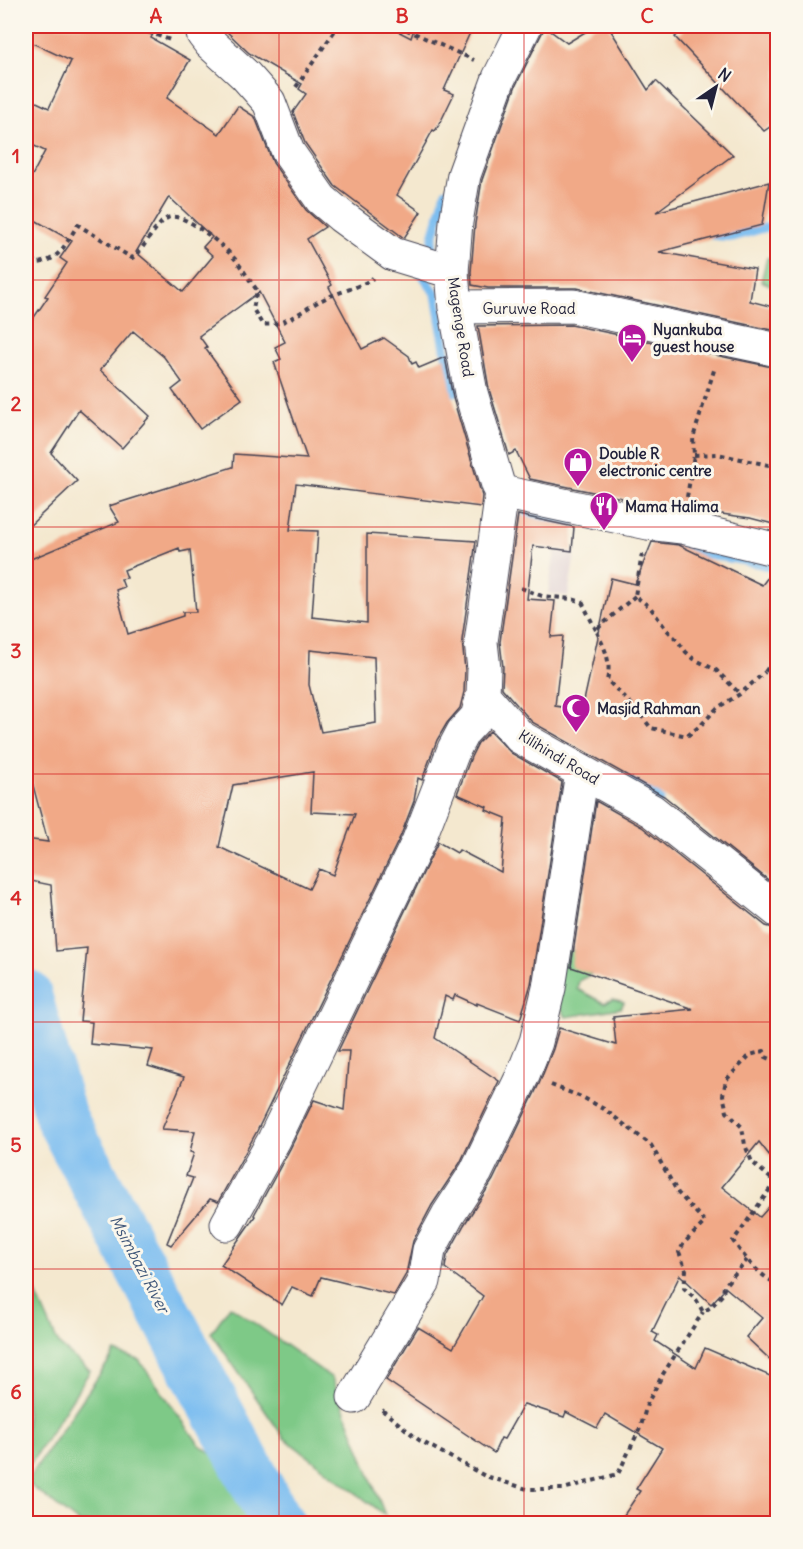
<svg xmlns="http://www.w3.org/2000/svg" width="803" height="1549" viewBox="0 0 803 1549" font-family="Delius,sans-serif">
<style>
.industrial{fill:#d2bdc7}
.green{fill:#7ec987;stroke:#507661;stroke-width:1.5}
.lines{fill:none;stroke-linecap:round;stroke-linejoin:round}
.stream{stroke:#7bbdf0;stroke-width:9}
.river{stroke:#7bbdf0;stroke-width:52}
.building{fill:#f1a987;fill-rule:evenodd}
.minor-casing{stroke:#424051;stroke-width:35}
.path{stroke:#424051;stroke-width:4;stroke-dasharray:4.5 4.5;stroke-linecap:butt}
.minor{stroke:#fff;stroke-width:33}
.grid{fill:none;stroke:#d62828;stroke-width:1.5;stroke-opacity:0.55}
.labels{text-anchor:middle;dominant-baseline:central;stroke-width:6;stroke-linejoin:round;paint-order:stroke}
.street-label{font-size:15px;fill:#22223b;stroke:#fbf7ec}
.poi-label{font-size:15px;font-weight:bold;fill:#22223b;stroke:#fbf7ec;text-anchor:start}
.water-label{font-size:16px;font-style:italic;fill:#41587a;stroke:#fbf7ec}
.neatline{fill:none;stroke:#d62828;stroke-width:2}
.grid-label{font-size:20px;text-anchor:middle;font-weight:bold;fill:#d62828}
</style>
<rect width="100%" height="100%" fill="#fbf7ec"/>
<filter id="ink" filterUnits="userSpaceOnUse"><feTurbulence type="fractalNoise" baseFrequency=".0167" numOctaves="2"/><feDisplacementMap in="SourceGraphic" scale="12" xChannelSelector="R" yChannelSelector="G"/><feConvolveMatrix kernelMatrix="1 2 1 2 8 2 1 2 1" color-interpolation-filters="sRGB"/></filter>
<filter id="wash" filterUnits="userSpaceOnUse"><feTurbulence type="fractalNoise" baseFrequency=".008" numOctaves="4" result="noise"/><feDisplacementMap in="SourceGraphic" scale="24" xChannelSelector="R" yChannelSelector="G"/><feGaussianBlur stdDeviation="1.35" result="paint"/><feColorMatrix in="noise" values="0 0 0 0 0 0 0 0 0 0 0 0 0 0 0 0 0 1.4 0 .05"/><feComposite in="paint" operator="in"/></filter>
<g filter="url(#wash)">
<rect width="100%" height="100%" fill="#f4e8cf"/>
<!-- industrial -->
<path class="industrial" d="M555,550L575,553L568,596L548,593Z"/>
<!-- green -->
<g class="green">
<path d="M777,257V284L770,285L761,281L767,258Z"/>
<path d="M578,950L596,971L579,981L577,989L604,1003L613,999L624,1002L621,1008L566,1017L554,997L566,951Z"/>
<path d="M26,1271L59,1345L90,1371L26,1471Z"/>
<path d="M230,1306L332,1378L385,1515L284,1438L211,1333Z"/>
<path d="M115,1352L139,1360L199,1444L303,1523H79L26,1482Z"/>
</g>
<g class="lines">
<!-- stream -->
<g class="stream">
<path d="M492,57L504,26"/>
<path d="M711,235L733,237L778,224"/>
<path d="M432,247L433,237L446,192"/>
<path d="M422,274L436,295L449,372L455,392"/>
<path d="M527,517L572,523"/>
<path d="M655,540L667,546L756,563L778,569"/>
<path d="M619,775L646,786L660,800"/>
</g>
<!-- river -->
<path class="river" d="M26,995L61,1118L276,1521L279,1524"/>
</g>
<g id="blocks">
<!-- building -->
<g class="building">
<path d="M26,26H157L151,38L190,60L167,98L219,134L238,106L255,117L273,163L306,210L325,227L307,239L332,285L329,287L362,349L384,338L409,356L412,364L416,362L419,368L445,357L453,398L482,496L481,507L296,484L290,530L318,531L312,617L367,623V534L476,541L462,640L465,670L464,692L460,708L447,723L437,740L422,780L418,778L414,801L401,835L257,1131L218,1202L210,1199L171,1245L167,1243L193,1178L186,1176L194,1153L190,1152L195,1131L162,1129L184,1077L148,1066L153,1050L90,1044L92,1022L80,1021L87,948L56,951L51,885L26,880V839L48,842L26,759V561L119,522L109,506L233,467L234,454L307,459L274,362L281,359L275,347L285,342L259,292L199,336L207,347L205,348L242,399L200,429L172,390L182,382L164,357L133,331L100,370L150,416L122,448L79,410L51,453L77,481L26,529V329L48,297L45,296L67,263L60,258L72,241L26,215V187L45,151L26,142V97L49,108L71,61L26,40ZM169,197L212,237L203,247L213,256L183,292L136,252ZM179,548L180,552L190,550L196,612H183V616L128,634L116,590L124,587L121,579L127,578L124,570ZM310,650L374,657L376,723L321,732L309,685ZM313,772L311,812L355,814L333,875L319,869L309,889L219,847L233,785Z"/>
<path d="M221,26H388L411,38L415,26H473L444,90L454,94L439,125L435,131L433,130L397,195L421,212L404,238L335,186L305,143L293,112L306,94L299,89L302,84L249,53Z"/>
<path d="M595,26H608L648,90L656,81L733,155L656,212L769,182L762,225L659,252L755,269L750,301L777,308V331L577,288H488L472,285L471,272L475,224L482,180L516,85L545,27L567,43Z"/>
<path d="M688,26H777V122L764,131L675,37Z"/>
<path d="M571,325L777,368V525L750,518L651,504L530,479L516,451L509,455L489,389L478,326Z"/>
<path d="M518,515L574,527L572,551L533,546L527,599L555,601L551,637L563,636L555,706L582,710L611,578L635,584L652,542L679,545L762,585L775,568H777V887L664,796L532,722L502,688L503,667L500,642Z"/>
<path d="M490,731L511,753L562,782L531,984L520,1020L477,1003V1005L455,995L453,1000L445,996L435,1038L499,1081L460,1163L432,1205L413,1241L406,1274L394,1295L321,1277L313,1296L292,1287L282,1305L221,1265L255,1216L254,1215L290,1149L314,1100L344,1110L349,1051H338L438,842L457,853L459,850L501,872L506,818L486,810L487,807L457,794L471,757L478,743Z"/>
<path d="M596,801L642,827L766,926L777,929V1165L759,1142L722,1187L760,1217L777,1198V1366L746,1337L762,1318L726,1288L711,1304L680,1275L652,1332L658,1335L655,1341L696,1368L705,1348L777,1379V1524H618L640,1491L636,1489L662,1448L605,1414L597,1428L566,1412L564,1417L524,1404L504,1439L501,1438L494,1453L386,1380L418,1327L453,1348L483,1296L445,1268L447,1256L464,1225L493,1180L539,1084L553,1049L559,1028L616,1045L613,1017L693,1009L571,967Z"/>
</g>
</g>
</g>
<g filter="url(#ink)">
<use href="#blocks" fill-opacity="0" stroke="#424051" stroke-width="1.5"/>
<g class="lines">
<!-- minor casing -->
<g class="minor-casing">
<g id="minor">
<path d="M202,26L203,34L210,43L245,75L269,102L288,152L321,199L341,216L393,254L452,272"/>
<path d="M455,307L573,306L778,350"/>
<path d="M502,492L481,642L484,669L483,695L520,737L652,811L778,911"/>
<path d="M502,492L498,485L471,393L455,307L452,272L456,222L464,175L499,78L525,26"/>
<path d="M502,492L648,523L682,527L778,550"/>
<path d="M227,1224L274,1140L418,842L454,749L463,732L477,717L483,695"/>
<path d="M354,1397L424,1281L429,1250L448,1215L476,1172L522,1077L536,1042L549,988L582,772"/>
</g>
</g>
<!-- path -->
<g class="path">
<path d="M131,26L173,41"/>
<path d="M398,26L474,60"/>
<path d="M296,87L338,26"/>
<path d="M26,252L37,263C60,261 66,242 78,225L132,258L137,255C144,246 160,219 170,217C186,213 225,247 235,259C243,269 249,280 257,290L253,309L262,324C284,328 303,309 322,300C339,291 357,289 373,278"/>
<path d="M694,455L717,454L778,467"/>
<path d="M687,497L694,455L693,438L715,367"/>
<path d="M642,554L635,596L650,607L666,629L677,640L686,652L694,659L716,670L740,694"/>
<path d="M521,588L542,596L572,599L582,602L596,630"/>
<path d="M635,596L596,630C604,647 612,661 607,680L637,710L651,728L687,736L701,725L717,708L740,694L765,672"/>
<path d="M778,653L765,672L778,679"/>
<path d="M778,1062L766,1057L764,1051L750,1055L726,1080L723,1095L727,1112L742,1127L745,1145L752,1162L775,1182L733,1241C742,1254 762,1280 778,1283"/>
<path d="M551,1085L584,1098L604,1109L651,1145L678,1193L705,1222L684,1243L679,1252L686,1270L684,1288L696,1299L703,1312L711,1307L723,1294L724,1286L747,1260"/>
<path d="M382,1410L419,1440L485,1476L527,1489H563L618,1474L641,1426L647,1404L663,1374L703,1312"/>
</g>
<!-- minor -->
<use href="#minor" class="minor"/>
</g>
</g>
<!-- grid -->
<path class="grid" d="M279,26V1524M524,26V1524M26,280H778M26,527H778M26,774H778M26,1022H778M26,1269H778"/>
<!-- icons -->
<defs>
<g id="hotel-pin" transform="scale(1.5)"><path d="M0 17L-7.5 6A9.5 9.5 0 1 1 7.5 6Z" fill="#b5179e" stroke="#fbf7ec"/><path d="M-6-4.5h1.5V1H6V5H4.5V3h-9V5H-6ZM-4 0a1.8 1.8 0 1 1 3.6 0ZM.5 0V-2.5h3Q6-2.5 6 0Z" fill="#fff"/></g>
<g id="shop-pin" transform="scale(1.5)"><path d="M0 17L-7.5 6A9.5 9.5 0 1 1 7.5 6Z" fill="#b5179e" stroke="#fbf7ec"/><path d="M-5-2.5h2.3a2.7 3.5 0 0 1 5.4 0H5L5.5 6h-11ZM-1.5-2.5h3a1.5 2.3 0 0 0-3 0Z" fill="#fff"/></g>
<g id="restaurant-pin" transform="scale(1.5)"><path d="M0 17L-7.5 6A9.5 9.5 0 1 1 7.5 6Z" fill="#b5179e" stroke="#fbf7ec"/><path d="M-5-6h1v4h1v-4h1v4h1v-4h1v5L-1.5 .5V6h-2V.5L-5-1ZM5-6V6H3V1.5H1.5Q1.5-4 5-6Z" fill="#fff"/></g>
<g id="mosque-pin" transform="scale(1.5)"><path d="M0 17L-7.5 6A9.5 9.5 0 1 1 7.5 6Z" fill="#b5179e" stroke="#fbf7ec"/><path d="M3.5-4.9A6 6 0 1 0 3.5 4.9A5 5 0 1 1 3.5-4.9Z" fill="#fff"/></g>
</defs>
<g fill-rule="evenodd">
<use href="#hotel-pin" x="632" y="338"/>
<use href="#shop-pin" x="578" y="462"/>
<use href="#restaurant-pin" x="604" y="506"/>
<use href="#mosque-pin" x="576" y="708"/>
</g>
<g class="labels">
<!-- street labels -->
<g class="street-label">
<text x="529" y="308">Guruwe Road</text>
<text transform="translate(461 327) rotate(81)">Magenge Road</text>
<text transform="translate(559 757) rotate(31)">Kilihindi Road</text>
</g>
<!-- poi labels -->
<g class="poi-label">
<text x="653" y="329">Nyankuba<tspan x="653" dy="17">guest house</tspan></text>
<text x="599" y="453">Double R<tspan x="599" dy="17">electronic centre</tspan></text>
<text x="625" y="506">Mama Halima</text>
<text x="597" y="708">Masjid Rahman</text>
</g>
<!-- water labels -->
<g class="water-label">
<text transform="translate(140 1264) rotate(62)">Msimbazi River</text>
</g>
</g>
<!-- margin -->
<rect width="803" height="1549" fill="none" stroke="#fbf7ec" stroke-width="66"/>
<!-- north arrow -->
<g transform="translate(716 87) rotate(35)" stroke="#fbf7ec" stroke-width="4.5" paint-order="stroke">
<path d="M0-4.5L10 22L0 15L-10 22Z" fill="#22223b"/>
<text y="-9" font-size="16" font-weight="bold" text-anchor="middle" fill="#22223b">N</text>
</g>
<rect x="33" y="33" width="737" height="1483" class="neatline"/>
<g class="grid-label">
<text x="156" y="23">A</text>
<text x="402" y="23">B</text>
<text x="647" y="23">C</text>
<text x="16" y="163">1</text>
<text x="16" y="411">2</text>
<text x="16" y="658">3</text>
<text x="16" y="905">4</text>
<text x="16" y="1152">5</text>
<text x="16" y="1399">6</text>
</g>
</svg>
